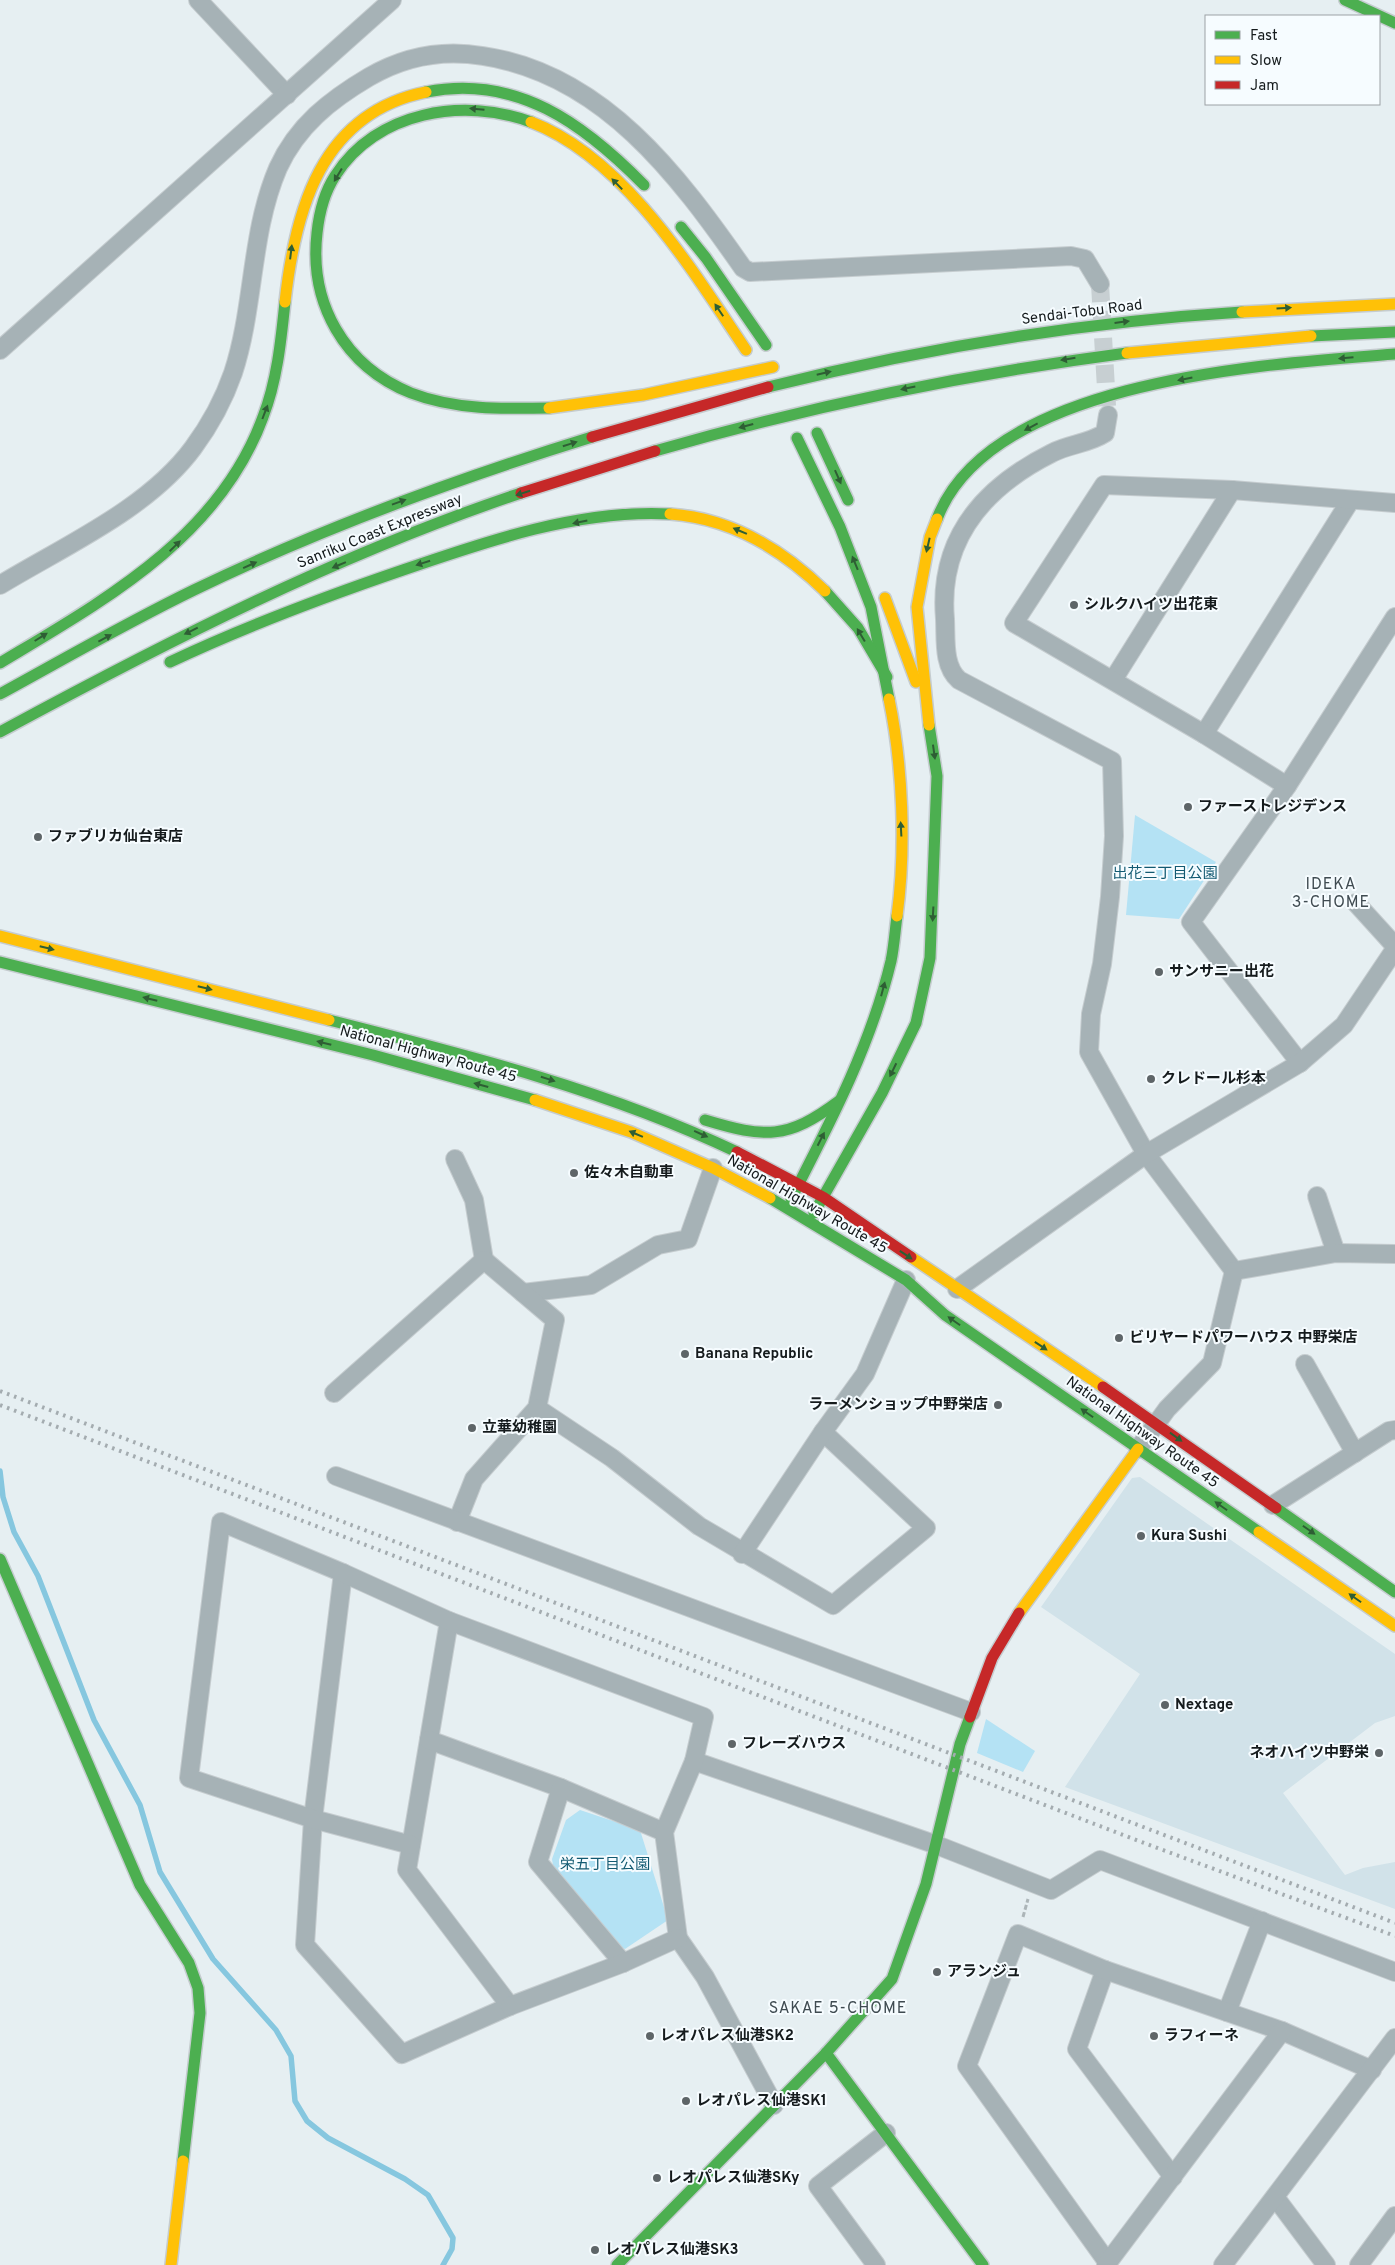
<svg xmlns="http://www.w3.org/2000/svg" width="1395" height="2265" viewBox="0 0 1395 2265" font-family="Overpass,'Noto Sans JP',sans-serif">
<style>
.built{fill:#d1e2e9}
.green{fill:#b4e2f4}
.lines{fill:none;stroke-linecap:round;stroke-linejoin:round}
.stream{stroke:#86c7df;stroke-width:5.5}
.street-tunnel{stroke:#c7cfd2;stroke-width:18;stroke-dasharray:18 9;stroke-linecap:butt}
.street-casing{stroke:#c5cccf;stroke-width:20}
.fast-casing{stroke:#c5cccf;stroke-width:14}
.slow-casing{stroke:#c5cccf;stroke-width:14}
.jam-casing{stroke:#c5cccf;stroke-width:14}
.path{stroke:#acb5b8;stroke-width:3;stroke-dasharray:5 2.5;stroke-linecap:butt}
.street{stroke:#a6b2b6;stroke-width:18}
.fast{stroke:#4caf50;stroke-width:11}
.slow{stroke:#ffc107;stroke-width:11}
.jam{stroke:#c62828;stroke-width:11}
.rail{stroke:#a4acb0;stroke-width:4;stroke-dasharray:2.5 5;stroke-linecap:butt}
.oneway{fill:#2e5e34}
.poi-dot{fill:#5e6568;stroke:#f6fcff;stroke-width:2}
.labels{text-anchor:middle;dominant-baseline:central;stroke-width:4;stroke-linejoin:round;paint-order:stroke}
.street-label{font-size:15px;fill:#151b1d;stroke:#f6fcff}
.poi-label{font-size:15px;font-weight:bold;fill:#151b1d;stroke:#f6fcff;text-anchor:start}
.park-label{font-size:15px;fill:#125a72;stroke:#f6fcff}
.neighbourhood-label{font-size:16px;letter-spacing:1px;fill:#3f4b51;stroke:#f6fcff}
</style>
<rect width="100%" height="100%" fill="#e6eff2"/>
<!-- built -->
<path class="built" d="M1140,1477L1395,1654V1716L1375,1723L1283,1793L1345,1875L1363,1868L1395,1862V1909L1065,1787L1140,1674L1041,1607L1132,1478Z"/>
<!-- green -->
<g class="green">
<path d="M1135,815L1216,862L1179,919L1126,915Z"/>
<path d="M986,1719L1035,1751L1023,1772L977,1753Z"/>
<path d="M580,1810L640,1830L668,1920L625,1949L608,1940L554,1871L552,1859L566,1820Z"/>
</g>
<g class="lines">
<!-- stream -->
<path class="stream" d="M0,1471L3,1497L14,1532L38,1576L94,1720L140,1805L160,1872L213,1959L276,2030L291,2056L295,2101L307,2121L328,2138L405,2179L428,2195L453,2238L452,2249L443,2265"/>
<!-- street-tunnel -->
<path class="street-tunnel" d="M1100,284L1107,406"/>
<!-- street casing -->
<g class="street-casing">
<g id="street">
<path d="M198,0L287,95"/>
<path d="M0,350L392,0"/>
<path d="M1108,415L1105,433C1088,444 1069,444 1052,453C984,487 938,539 945,619C946,640 943,666 959,680L1112,761L1114,836L1110,897L1102,964L1091,1014L1089,1052L1146,1154L1234,1271"/>
<path d="M0,585C64,546 148,509 193,448C210,425 224,399 233,373C255,306 250,233 278,168C297,126 330,100 369,77C405,56 442,49 483,56C603,74 678,175 743,268L750,272L1071,256L1085,259L1100,284"/>
<path d="M1113,680L1232,490"/>
<path d="M1204,734L1350,501"/>
<path d="M1287,786L1204,734L1014,623L1104,485L1232,490L1395,503"/>
<path d="M1356,903L1395,946"/>
<path d="M1300,1063L1191,922L1287,786L1395,617"/>
<path d="M455,1159L474,1200L484,1260"/>
<path d="M1317,1196L1336,1253"/>
<path d="M1234,1271L1336,1253L1395,1254"/>
<path d="M957,1289L1146,1154L1300,1063L1344,1025L1395,949"/>
<path d="M523,1293L591,1285L658,1245L688,1239L713,1168"/>
<path d="M1305,1364L1355,1453"/>
<path d="M334,1393L484,1260L555,1320L537,1408L474,1479L457,1522"/>
<path d="M537,1408L612,1458L699,1526L833,1605L926,1528L823,1432"/>
<path d="M1138,1449L1167,1409L1212,1363L1234,1271"/>
<path d="M336,1476L971,1712"/>
<path d="M1273,1505L1389,1431L1395,1430"/>
<path d="M742,1554L823,1432L865,1374L906,1280"/>
<path d="M343,1573L313,1819L305,1945L402,2054L510,2006L407,1870L449,1621"/>
<path d="M429,1740L561,1788L664,1832"/>
<path d="M694,1761L934,1844L1051,1890L1100,1860L1395,1972"/>
<path d="M561,1788L538,1862L623,1963"/>
<path d="M411,1845L313,1819L189,1778L221,1522L343,1573L449,1621L704,1717L694,1761L664,1832L678,1938L705,1977L774,2105"/>
<path d="M1105,1970L1077,2049L1173,2177"/>
<path d="M510,2006L623,1963L678,1938"/>
<path d="M1227,2012L1262,1921"/>
<path d="M1275,2197L1326,2265"/>
<path d="M1108,2263L967,2066L1018,1934L1105,1970L1282,2031L1372,2070"/>
<path d="M876,2265L818,2186L886,2133"/>
<path d="M1106,2265L1282,2031"/>
<path d="M1223,2265L1395,2038"/>
<path d="M1359,2265L1395,2216"/>
</g>
</g>
<!-- fast casing -->
<g class="fast-casing">
<g id="fast">
<path d="M1345,0L1395,23"/>
<path d="M426,92C517,74 584,124 644,185"/>
<path d="M531,122C464,97 376,111 335,176C324,193 319,214 317,233C309,303 344,366 411,393C455,410 503,409 549,408"/>
<path d="M681,227L706,258L766,345"/>
<path d="M1311,336L1395,332"/>
<path d="M768,387C924,348 1082,322 1242,312"/>
<path d="M817,433L848,500"/>
<path d="M797,438L840,527L871,607L889,699"/>
<path d="M655,451C810,406 967,374 1127,353"/>
<path d="M937,519C990,379 1269,364 1395,354"/>
<path d="M825,591L858,628L887,677"/>
<path d="M170,662C246,626 324,597 403,570C487,541 580,509 670,514"/>
<path d="M0,663C103,601 219,538 263,417C277,381 281,341 285,302"/>
<path d="M0,694C64,659 128,622 194,590C322,528 456,479 592,437"/>
<path d="M0,732C168,641 339,554 521,493"/>
<path d="M0,962L373,1055L535,1100"/>
<path d="M329,1020C467,1055 607,1090 737,1152"/>
<path d="M705,1120C765,1138 787,1140 839,1101"/>
<path d="M770,1198L906,1280L945,1315L1259,1532"/>
<path d="M791,1199C830,1123 871,1045 891,961C894,947 895,931 897,916"/>
<path d="M814,1213L882,1093L916,1023L930,958L937,776L929,725"/>
<path d="M1276,1508L1395,1592"/>
<path d="M0,1559L140,1885L189,1963L198,1988L200,2013L183,2161"/>
<path d="M826,2053L983,2265"/>
<path d="M617,2265L826,2053L892,1979L926,1884L960,1744L970,1717"/>
</g>
</g>
<!-- slow casing -->
<g class="slow-casing">
<g id="slow">
<path d="M531,122C625,158 692,270 746,350"/>
<path d="M285,302C295,210 321,113 426,92"/>
<path d="M1242,312L1395,304"/>
<path d="M1127,353L1311,336"/>
<path d="M549,408L643,395L773,367"/>
<path d="M670,514C730,518 782,549 825,591"/>
<path d="M885,598L916,682"/>
<path d="M889,699C903,767 906,848 897,916"/>
<path d="M929,725L917,607L930,537L937,519"/>
<path d="M0,936L329,1020"/>
<path d="M535,1100L631,1132L713,1168L770,1198"/>
<path d="M911,1257L1103,1387"/>
<path d="M1259,1532L1395,1626"/>
<path d="M1019,1613L1138,1449"/>
<path d="M171,2265L183,2161"/>
</g>
</g>
<!-- jam casing -->
<g class="jam-casing">
<g id="jam">
<path d="M592,437L768,387"/>
<path d="M521,493L655,451"/>
<path d="M737,1152L823,1197L911,1257"/>
<path d="M1103,1387L1276,1508"/>
<path d="M970,1717L992,1658L1019,1613"/>
</g>
</g>
<!-- path -->
<path class="path" d="M1023,1917L1028,1899"/>
<!-- street -->
<use href="#street" class="street"/>
<!-- fast -->
<use href="#fast" class="fast"/>
<!-- slow -->
<use href="#slow" class="slow"/>
<!-- jam -->
<use href="#jam" class="jam"/>
<!-- rail -->
<g class="rail">
<path d="M0,1391L1395,1923"/>
<path d="M0,1405L1152,1846L1395,1936"/>
</g>
</g>
<!-- one-way arrows -->
<defs><path id="oneway-solid" d="M-6-.8H1V-3.2L6.5 0L1 3.2V.8H-6Z" transform="scale(1.25)"/></defs>
<g class="oneway">
<use href="#oneway-solid" transform="translate(477 109) rotate(-175)"/>
<use href="#oneway-solid" transform="translate(338 175) rotate(121)"/>
<use href="#oneway-solid" transform="translate(617 184) rotate(-134)"/>
<use href="#oneway-solid" transform="translate(291 252) rotate(-83)"/>
<use href="#oneway-solid" transform="translate(1284 308) rotate(-4)"/>
<use href="#oneway-solid" transform="translate(719 310) rotate(-124)"/>
<use href="#oneway-solid" transform="translate(1122 322) rotate(-7)"/>
<use href="#oneway-solid" transform="translate(1346 358) rotate(175)"/>
<use href="#oneway-solid" transform="translate(1068 359) rotate(171)"/>
<use href="#oneway-solid" transform="translate(824 373) rotate(-13)"/>
<use href="#oneway-solid" transform="translate(1185 379) rotate(169)"/>
<use href="#oneway-solid" transform="translate(908 388) rotate(168)"/>
<use href="#oneway-solid" transform="translate(265 412) rotate(-69)"/>
<use href="#oneway-solid" transform="translate(746 426) rotate(165)"/>
<use href="#oneway-solid" transform="translate(1031 427) rotate(152)"/>
<use href="#oneway-solid" transform="translate(570 444) rotate(-17)"/>
<use href="#oneway-solid" transform="translate(838 477) rotate(66)"/>
<use href="#oneway-solid" transform="translate(523 493) rotate(162)"/>
<use href="#oneway-solid" transform="translate(399 502) rotate(-20)"/>
<use href="#oneway-solid" transform="translate(580 522) rotate(168)"/>
<use href="#oneway-solid" transform="translate(740 531) rotate(-157)"/>
<use href="#oneway-solid" transform="translate(928 545) rotate(103)"/>
<use href="#oneway-solid" transform="translate(175 546) rotate(-44)"/>
<use href="#oneway-solid" transform="translate(423 563) rotate(162)"/>
<use href="#oneway-solid" transform="translate(855 563) rotate(-112)"/>
<use href="#oneway-solid" transform="translate(250 565) rotate(-24)"/>
<use href="#oneway-solid" transform="translate(339 565) rotate(157)"/>
<use href="#oneway-solid" transform="translate(191 631) rotate(154)"/>
<use href="#oneway-solid" transform="translate(861 635) rotate(-121)"/>
<use href="#oneway-solid" transform="translate(41 637) rotate(-32)"/>
<use href="#oneway-solid" transform="translate(105 638) rotate(-28)"/>
<use href="#oneway-solid" transform="translate(934 752) rotate(82)"/>
<use href="#oneway-solid" transform="translate(901 829) rotate(-93)"/>
<use href="#oneway-solid" transform="translate(933 914) rotate(93)"/>
<use href="#oneway-solid" transform="translate(47 948) rotate(14)"/>
<use href="#oneway-solid" transform="translate(205 988) rotate(14)"/>
<use href="#oneway-solid" transform="translate(883 989) rotate(-75)"/>
<use href="#oneway-solid" transform="translate(150 999) rotate(-166)"/>
<use href="#oneway-solid" transform="translate(324 1043) rotate(-166)"/>
<use href="#oneway-solid" transform="translate(893 1070) rotate(116)"/>
<use href="#oneway-solid" transform="translate(548 1079) rotate(18)"/>
<use href="#oneway-solid" transform="translate(481 1085) rotate(-165)"/>
<use href="#oneway-solid" transform="translate(636 1134) rotate(-157)"/>
<use href="#oneway-solid" transform="translate(701 1134) rotate(24)"/>
<use href="#oneway-solid" transform="translate(821 1139) rotate(-63)"/>
<use href="#oneway-solid" transform="translate(906 1255) rotate(34)"/>
<use href="#oneway-solid" transform="translate(954 1321) rotate(-145)"/>
<use href="#oneway-solid" transform="translate(1041 1346) rotate(34)"/>
<use href="#oneway-solid" transform="translate(1087 1413) rotate(-145)"/>
<use href="#oneway-solid" transform="translate(1176 1437) rotate(36)"/>
<use href="#oneway-solid" transform="translate(1221 1506) rotate(-145)"/>
<use href="#oneway-solid" transform="translate(1309 1530) rotate(35)"/>
<use href="#oneway-solid" transform="translate(1355 1598) rotate(-145)"/>
</g>
<!-- markers -->
<g class="poi-dot">
<circle cx="1074" cy="605" r="5"/>
<circle cx="1188" cy="807" r="5"/>
<circle cx="38" cy="837" r="5"/>
<circle cx="1159" cy="972" r="5"/>
<circle cx="1151" cy="1079" r="5"/>
<circle cx="574" cy="1173" r="5"/>
<circle cx="1119" cy="1338" r="5"/>
<circle cx="685" cy="1354" r="5"/>
<circle cx="998" cy="1405" r="5"/>
<circle cx="472" cy="1428" r="5"/>
<circle cx="1141" cy="1536" r="5"/>
<circle cx="1165" cy="1705" r="5"/>
<circle cx="732" cy="1744" r="5"/>
<circle cx="1379" cy="1753" r="5"/>
<circle cx="937" cy="1972" r="5"/>
<circle cx="650" cy="2036" r="5"/>
<circle cx="1154" cy="2036" r="5"/>
<circle cx="686" cy="2101" r="5"/>
<circle cx="657" cy="2178" r="5"/>
<circle cx="595" cy="2250" r="5"/>
</g>
<g class="labels">
<!-- street labels -->
<g class="street-label">
<text transform="translate(1082 313) rotate(-7)">Sendai-Tobu Road</text>
<text transform="translate(380 532) rotate(-22)">Sanriku Coast Expressway</text>
<text transform="translate(428 1055) rotate(15)">National Highway Route 45</text>
<text transform="translate(807 1205) rotate(30)">National Highway Route 45</text>
<text transform="translate(1142 1433) rotate(35)">National Highway Route 45</text>
</g>
<!-- poi labels -->
<g class="poi-label">
<text x="1084" y="605">シルクハイツ出花東</text>
<text x="1198" y="807">ファーストレジデンス</text>
<text x="48" y="837">ファブリカ仙台東店</text>
<text x="1169" y="972">サンサニー出花</text>
<text x="1161" y="1079">クレドール杉本</text>
<text x="584" y="1173">佐々木自動車</text>
<text x="1129" y="1338">ビリヤードパワーハウス 中野栄店</text>
<text x="695" y="1354">Banana Republic</text>
<text x="988" y="1405" text-anchor="end">ラーメンショップ中野栄店</text>
<text x="482" y="1428">立華幼稚園</text>
<text x="1151" y="1536">Kura Sushi</text>
<text x="1175" y="1705">Nextage</text>
<text x="742" y="1744">フレーズハウス</text>
<text x="1369" y="1753" text-anchor="end">ネオハイツ中野栄</text>
<text x="947" y="1972">アランジュ</text>
<text x="660" y="2036">レオパレス仙港SK2</text>
<text x="1164" y="2036">ラフィーネ</text>
<text x="696" y="2101">レオパレス仙港SK1</text>
<text x="667" y="2178">レオパレス仙港SKy</text>
<text x="605" y="2250">レオパレス仙港SK3</text>
</g>
<!-- park labels -->
<g class="park-label">
<text x="1165" y="874">出花三丁目公園</text>
<text x="605" y="1865">栄五丁目公園</text>
</g>
<!-- neighbourhood labels -->
<g class="neighbourhood-label">
<text x="1331" y="885">IDEKA<tspan x="1331" dy="18">3-CHOME</tspan></text>
<text x="838" y="2009">SAKAE 5-CHOME</text>
</g>
</g>
<!-- legend -->
<rect x="1205" y="15" width="175" height="90" fill="#f6fcff" stroke="#9ca2a5"/>
<rect x="1215" y="31" width="25" height="8" fill="#4caf50" stroke="#9ca2a5"/>
<text x="1250" y="40" font-size="15" fill="#151b1d">Fast</text>
<rect x="1215" y="56" width="25" height="8" fill="#ffc107" stroke="#9ca2a5"/>
<text x="1250" y="65" font-size="15" fill="#151b1d">Slow</text>
<rect x="1215" y="81" width="25" height="8" fill="#c62828" stroke="#9ca2a5"/>
<text x="1250" y="90" font-size="15" fill="#151b1d">Jam</text>
</svg>
